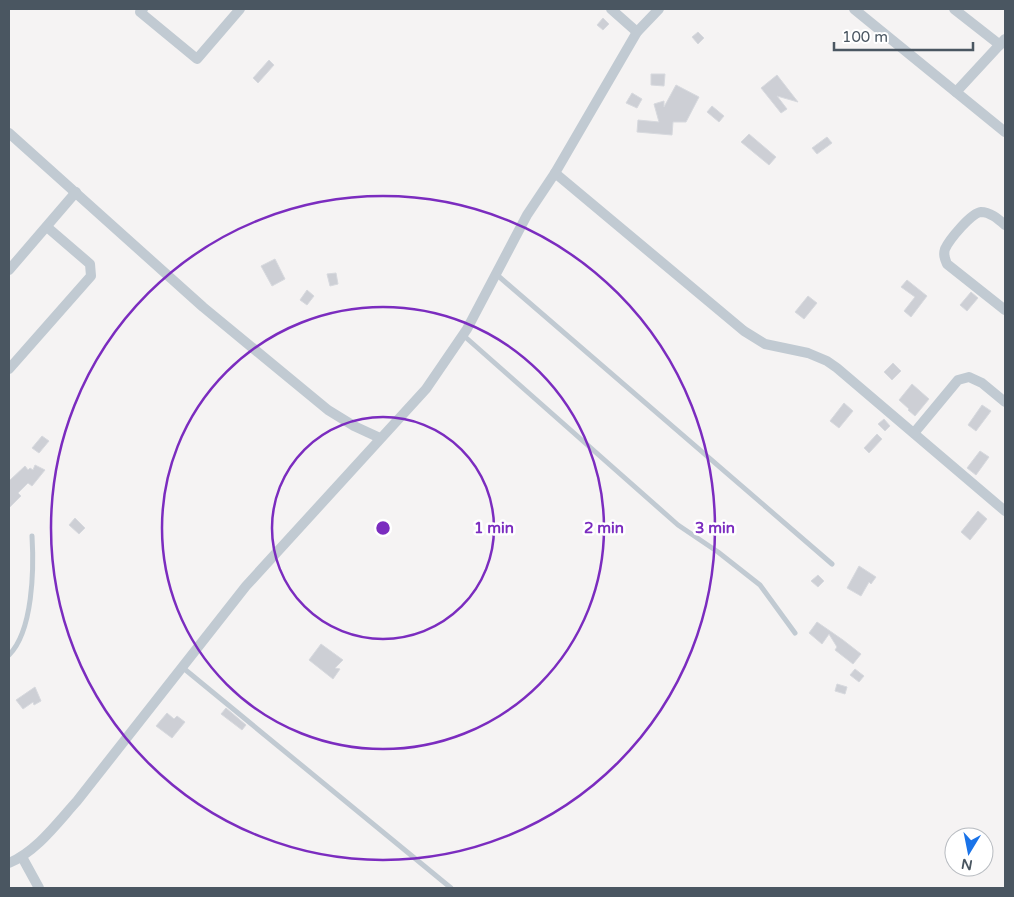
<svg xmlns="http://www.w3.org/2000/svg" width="1014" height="897" viewBox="0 0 1014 897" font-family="'Varela Round',sans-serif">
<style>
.building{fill:#cdcfd5;stroke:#d7d9de}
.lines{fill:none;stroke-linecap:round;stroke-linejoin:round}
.service{stroke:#c1cad2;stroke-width:5}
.minor{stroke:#c1cad2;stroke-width:10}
.ring{fill:none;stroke:#7b2cbf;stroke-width:2.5}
.centre{fill:#7b2cbf;stroke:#fff;stroke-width:2.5}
.ring-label{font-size:15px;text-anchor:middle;font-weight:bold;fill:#7b2cbf;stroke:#fff;stroke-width:5;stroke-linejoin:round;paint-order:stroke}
</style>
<rect width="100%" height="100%" fill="#f5f3f3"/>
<!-- building -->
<g class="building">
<path d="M603,18L609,24L603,30L597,25Z"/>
<path d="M698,32L704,38L698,44L692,37Z"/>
<path d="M269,60L274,65L258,83L253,78Z"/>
<path d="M651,74H665L664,86L651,85Z"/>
<path d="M777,75L798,102L777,96L787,109L781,113L761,88Z"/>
<path d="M676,85L699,97L686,122H673L672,135L637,132L638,120L659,122L654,104L664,101V107Z"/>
<path d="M632,93L642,99L637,108L626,103Z"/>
<path d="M712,106L724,116L719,122L707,112Z"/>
<path d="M749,134L776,157L769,165L741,142Z"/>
<path d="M827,137L832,143L817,154L812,148Z"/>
<path d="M275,259L285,279L272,286L261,266Z"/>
<path d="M336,273L338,284L330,286L327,274Z"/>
<path d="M907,280L927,296L911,317L904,311L915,297L901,287Z"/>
<path d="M307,290L314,296L307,305L300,300Z"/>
<path d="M971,292L978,298L967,311L960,305Z"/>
<path d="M808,296L817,303L804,319L795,312Z"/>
<path d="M893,363L901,371L892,380L884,372Z"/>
<path d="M912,384L929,399L915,416L908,410L909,409L899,400Z"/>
<path d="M844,403L853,411L839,428L830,421Z"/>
<path d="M982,405L991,411L976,431L968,425Z"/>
<path d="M884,419L890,426L885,431L878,424Z"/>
<path d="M877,434L882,439L869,453L864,448Z"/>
<path d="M42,436L49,441L39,453L32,448Z"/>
<path d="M980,451L989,457L976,475L967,468Z"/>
<path d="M35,465L45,470L32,486L28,483L18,493L21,496L9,508V481L25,466L28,470L30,468L33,470Z"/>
<path d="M978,511L987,519L970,540L961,532Z"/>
<path d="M75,518L85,528L79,534L69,525Z"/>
<path d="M859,566L876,577L871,584L869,582L861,596L847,588Z"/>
<path d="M818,575L824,581L818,587L811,581Z"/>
<path d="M817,622L843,640L861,654L853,664L835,650L837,647L829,634L822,644L809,633Z"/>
<path d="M321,644L343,660L335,668L340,669L333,679L309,660Z"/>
<path d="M855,669L864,676L859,682L850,675Z"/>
<path d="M837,684L847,687L845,694L835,691Z"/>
<path d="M35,687L41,701L34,705L33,702L23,709L16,700Z"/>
<path d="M226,708L246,725L242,730L221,714Z"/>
<path d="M167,713L174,719L177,716L185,722L172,738L156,726Z"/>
</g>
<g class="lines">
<!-- service -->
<g class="service">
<path d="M496,274L832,564"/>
<path d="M463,335L678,525L718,552L760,585L795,633"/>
<path d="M9,655C33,631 34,569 32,536"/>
<path d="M182,667L451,888"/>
</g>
<!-- minor -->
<g class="minor">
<path d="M143,9L140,12L197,59L240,9"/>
<path d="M611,9L637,32"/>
<path d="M854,9L1005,132"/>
<path d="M954,9L1000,45"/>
<path d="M956,92L1005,39"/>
<path d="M9,133L203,307L328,410L354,426L380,438"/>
<path d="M555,173L744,331L765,344L808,353L827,361L837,368L1005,511"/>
<path d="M1005,225C998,219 990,212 981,212C971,213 949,240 945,249C943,255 945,259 947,264L1005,310"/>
<path d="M9,270L76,192"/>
<path d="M9,369L91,276L90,264L47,227"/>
<path d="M914,433L958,380L969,377L982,383L1005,402"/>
<path d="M22,857L39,888"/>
<path d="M9,863C37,851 57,823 77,801L246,586L426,389L467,329L527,215L555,173L637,32L659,9"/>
</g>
</g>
<!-- distance rings -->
<g class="ring">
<circle cx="383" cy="528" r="111"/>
<circle cx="383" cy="528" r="221"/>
<circle cx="383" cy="528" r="332"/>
</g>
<circle cx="383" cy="528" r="8" class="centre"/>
<g class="ring-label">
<text x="494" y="533">1 min</text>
<text x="604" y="533">2 min</text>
<text x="715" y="533">3 min</text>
</g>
<!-- border -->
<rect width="1014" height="897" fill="none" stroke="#4a5661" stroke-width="20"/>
<!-- north arrow -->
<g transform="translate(969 852) rotate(190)"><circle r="24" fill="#ffffff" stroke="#b7bbc0"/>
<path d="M0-4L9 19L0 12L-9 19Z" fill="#1a73e8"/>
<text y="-8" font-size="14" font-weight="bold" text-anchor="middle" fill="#4a5661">N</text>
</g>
<!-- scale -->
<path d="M834 42v8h139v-8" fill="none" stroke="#4a5661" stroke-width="2.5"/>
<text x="842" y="42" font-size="15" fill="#4a5661" stroke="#ffffff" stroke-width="4" paint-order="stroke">100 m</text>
</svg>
